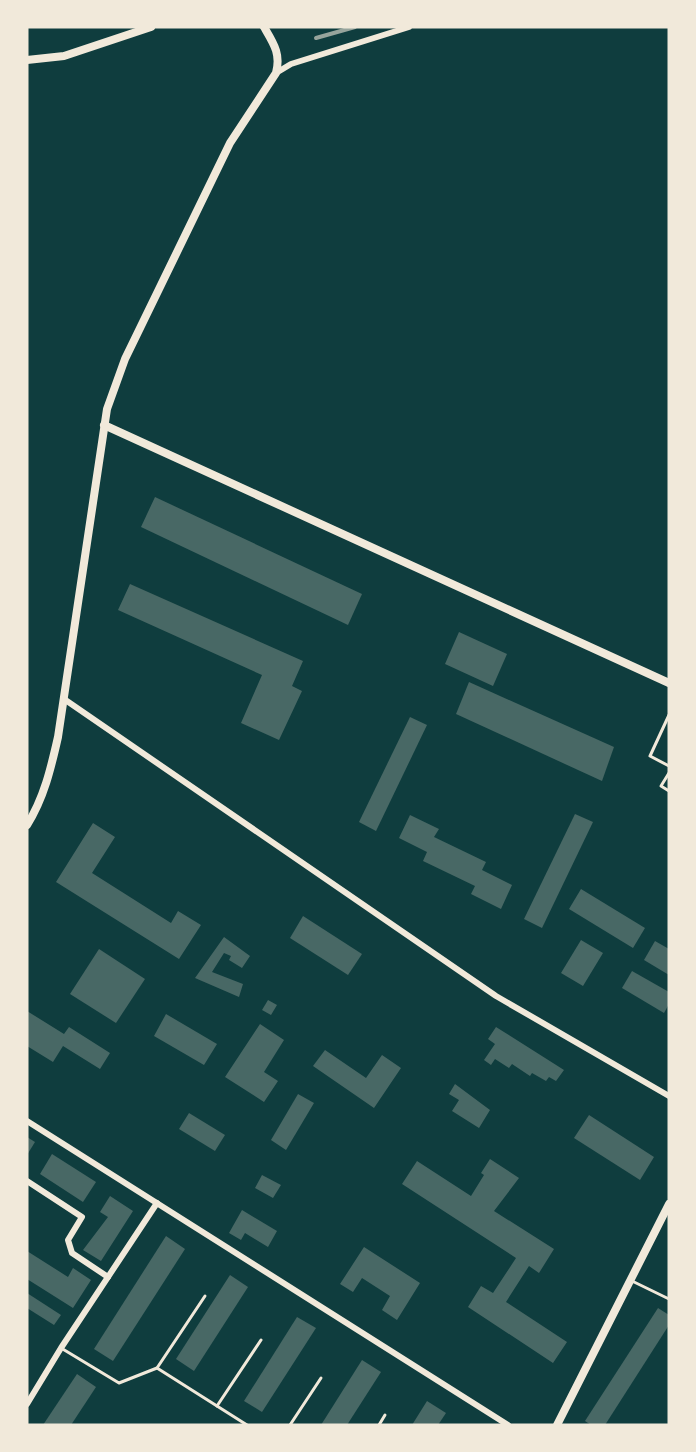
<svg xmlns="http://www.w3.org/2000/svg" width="696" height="1452" viewBox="0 0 696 1452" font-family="Bitter,serif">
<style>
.building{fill:#486865}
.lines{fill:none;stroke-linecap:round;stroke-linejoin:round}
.service{stroke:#f1e9da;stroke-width:3}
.minor{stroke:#f1e9da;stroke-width:6}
.tertiary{stroke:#f1e9da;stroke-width:8}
.rail{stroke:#97a49c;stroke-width:4}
</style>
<rect width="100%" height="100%" fill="#0f3d3e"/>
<!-- building -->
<g class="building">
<path d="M155,497L362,594L348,625L141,527Z"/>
<path d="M130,584L303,661L292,686L302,691L279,740L241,723L262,675L118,610Z"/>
<path d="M459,632L507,654L493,686L445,664Z"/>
<path d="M469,682L614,747L602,781L456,714Z"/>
<path d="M410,717L427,725L376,831L359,822Z"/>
<path d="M575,814L593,822L542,928L524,919Z"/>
<path d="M410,815L439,829L434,837L486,862L482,870L512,885L501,909L471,894L475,886L423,861L427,852L399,838Z"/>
<path d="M93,823L115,837L92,873L171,923L178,911L201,925L179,959L56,882Z"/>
<path d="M581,889L645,928L633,948L569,909Z"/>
<path d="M303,916L362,954L348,975L290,938Z"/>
<path d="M224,937L250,956L242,968L229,960L231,956L224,953L212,972L243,984L239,997L195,978Z"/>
<path d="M581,940L603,953L583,986L561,973Z"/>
<path d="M655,941L669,949V975L644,960Z"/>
<path d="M99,949L145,979L116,1023L70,994Z"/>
<path d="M632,971L669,992V1004L664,1013L622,988Z"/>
<path d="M268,1000L277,1005L271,1015L262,1010Z"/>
<path d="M27,1011L64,1034L69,1027L110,1053L100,1069L63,1046L53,1062L27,1046Z"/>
<path d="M166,1014L217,1044L204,1065L154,1036Z"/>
<path d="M260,1024L284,1040L264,1072L278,1081L264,1102L225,1077Z"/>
<path d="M496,1027L564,1070L556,1081L549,1077L546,1081L532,1073L530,1076L512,1064L509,1068L495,1059L491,1065L484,1060L495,1044L488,1039Z"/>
<path d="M325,1050L366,1078L382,1055L401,1068L374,1108L313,1066Z"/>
<path d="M455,1084L490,1110L479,1128L452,1111L459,1100L449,1094Z"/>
<path d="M298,1094L314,1103L286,1150L271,1140Z"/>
<path d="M189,1113L225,1135L215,1151L179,1129Z"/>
<path d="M589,1115L654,1157L640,1180L574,1138Z"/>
<path d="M27,1137L35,1142L27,1155Z"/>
<path d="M52,1154L96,1182L83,1202L40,1174Z"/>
<path d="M490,1159L519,1178L494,1211L554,1249L539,1273L529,1266L506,1302L567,1342L553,1363L468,1307L481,1286L493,1293L516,1258L402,1184L417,1161L471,1196L484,1175L481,1173Z"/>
<path d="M262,1175L281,1185L273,1198L255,1188Z"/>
<path d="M110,1196L133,1211L101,1261L83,1250L108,1217L100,1212Z"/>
<path d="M242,1210L277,1231L268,1247L245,1233L241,1240L229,1233Z"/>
<path d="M166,1236L185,1249L113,1361L94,1349Z"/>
<path d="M364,1247L420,1283L397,1320L382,1310L390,1296L362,1278L353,1292L340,1284Z"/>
<path d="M27,1251L68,1277L73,1268L91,1280L73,1308L27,1279Z"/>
<path d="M230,1275L248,1287L194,1371L176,1359Z"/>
<path d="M27,1293L61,1315L54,1325L27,1308Z"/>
<path d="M658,1308L669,1315V1325L605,1425H591L585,1421Z"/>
<path d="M297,1317L316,1328L262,1412L244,1401Z"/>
<path d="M362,1360L381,1372L347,1425H321Z"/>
<path d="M77,1374L96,1387L71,1425H43Z"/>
<path d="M427,1401L446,1413L438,1425H412Z"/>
</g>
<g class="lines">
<!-- service -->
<g class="service">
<path d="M669,715L650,756L669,766"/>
<path d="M669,773L661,786L669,791"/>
<path d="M632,1281L669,1299"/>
<path d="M61,1348L119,1383L157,1368L205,1296"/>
<path d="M157,1368L247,1425"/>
<path d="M217,1406L261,1340"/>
<path d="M290,1425L321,1378"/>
<path d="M379,1425L385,1415"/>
</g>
<!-- minor -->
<g class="minor">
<path d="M276,73L291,64L409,27"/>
<path d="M64,699L496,996L669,1096"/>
<path d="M27,1121L508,1425"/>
<path d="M27,1181L82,1217L68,1240L72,1253L108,1277"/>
<path d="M27,1404L61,1348L157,1203"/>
</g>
<!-- tertiary -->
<g class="tertiary">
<path d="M27,60L64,56L151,27"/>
<path d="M104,425L669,683"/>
<path d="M27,825C44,798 51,768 58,737L107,409L125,359L230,143L276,73C281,54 274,44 264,27"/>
<path d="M557,1425L669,1204"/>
</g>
<!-- rail -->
<path class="rail" d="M316,38L355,27"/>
</g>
<!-- border -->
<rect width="696" height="1452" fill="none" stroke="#f1e9da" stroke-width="57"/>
</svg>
